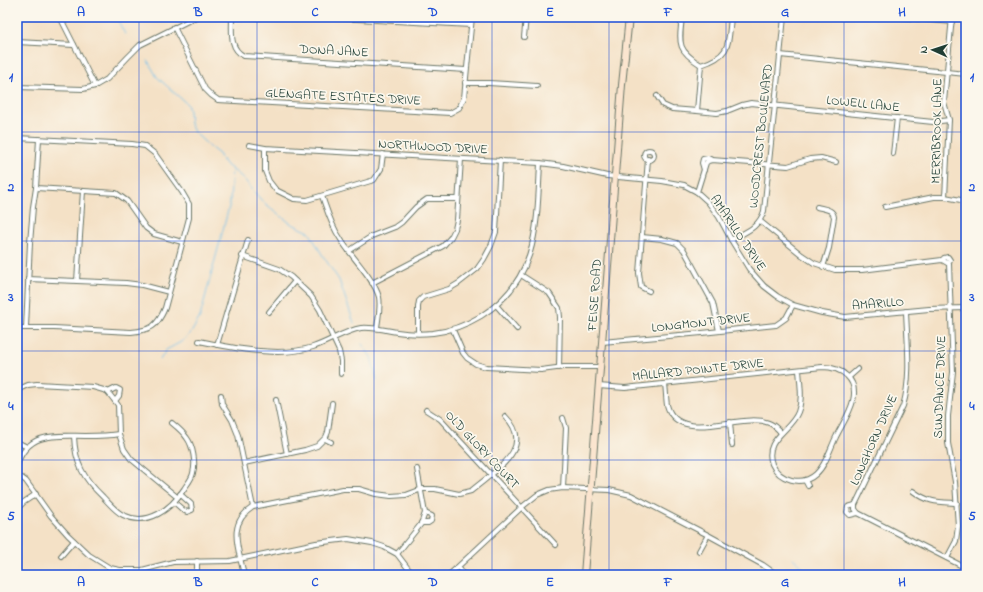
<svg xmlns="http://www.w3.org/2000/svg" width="983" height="592" viewBox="0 0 983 592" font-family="'Indie Flower',sans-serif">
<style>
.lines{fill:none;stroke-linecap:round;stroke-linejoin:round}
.stream{stroke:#70bfea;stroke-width:1}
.street-casing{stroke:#6a7667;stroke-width:6}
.secondary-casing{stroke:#6a7667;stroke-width:8}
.street{stroke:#fff;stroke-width:4}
.secondary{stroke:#fbe5cf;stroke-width:6}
.grid{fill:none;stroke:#1d4ed8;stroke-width:1;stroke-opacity:0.55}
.labels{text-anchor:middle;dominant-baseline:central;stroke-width:3.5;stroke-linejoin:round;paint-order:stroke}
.street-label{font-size:13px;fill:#1f3d34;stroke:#fbf7ec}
.neatline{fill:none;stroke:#1d4ed8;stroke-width:1.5}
.grid-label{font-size:13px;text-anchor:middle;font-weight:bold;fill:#1d4ed8}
</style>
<rect width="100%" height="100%" fill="#fbf7ec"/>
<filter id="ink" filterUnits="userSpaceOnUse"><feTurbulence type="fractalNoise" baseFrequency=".025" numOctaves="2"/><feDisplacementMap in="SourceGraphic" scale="8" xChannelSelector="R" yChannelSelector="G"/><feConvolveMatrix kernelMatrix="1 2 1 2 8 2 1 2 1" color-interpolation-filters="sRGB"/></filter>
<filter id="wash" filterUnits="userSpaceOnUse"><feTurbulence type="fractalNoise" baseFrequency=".012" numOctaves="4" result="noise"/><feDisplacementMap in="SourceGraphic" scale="16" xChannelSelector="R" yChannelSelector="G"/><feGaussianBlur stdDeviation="0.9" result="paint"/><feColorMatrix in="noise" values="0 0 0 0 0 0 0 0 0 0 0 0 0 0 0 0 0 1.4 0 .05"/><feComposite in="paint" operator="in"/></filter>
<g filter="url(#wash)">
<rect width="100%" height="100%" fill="#f4e1c6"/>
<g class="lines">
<!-- stream -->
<g class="stream">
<path d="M116,17L125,34"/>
<path d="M148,61L157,77L187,104L189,111L190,124L194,132L211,148L219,154L224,163L243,178L262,201L290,223L309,232L323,256L339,280L354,323"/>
<path d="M362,344L371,357L377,380"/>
<path d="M160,360L166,350L181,342L191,333L200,317L230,203L232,169"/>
<path d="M793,558L811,575"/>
</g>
</g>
</g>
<g filter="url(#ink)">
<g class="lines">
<!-- street casing -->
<g class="street-casing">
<g id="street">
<path d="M60,17L95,86"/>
<path d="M232,17C232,31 229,49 244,56L466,70"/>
<path d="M320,17L471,25"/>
<path d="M682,17C679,44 677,50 701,65"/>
<path d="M899,17L952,22"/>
<path d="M174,27L205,89L211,95L218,100L450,113L459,108L464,98L472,17"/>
<path d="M524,37L526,17"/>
<path d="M17,42L74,45"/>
<path d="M780,55L966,74"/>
<path d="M465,83H489L537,86"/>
<path d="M17,87L83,89L95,86L107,79L128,57L140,45L196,17"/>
<path d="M657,96L663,105L672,109L697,111L717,113L727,111L742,105L751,103L933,122L949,120"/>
<path d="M697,111L701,65C731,55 728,45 731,17"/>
<path d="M17,138L132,144L145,146L155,154L182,192L189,204V218L165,308C157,327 151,330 131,332L54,328H17"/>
<path d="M249,145L265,148L540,163L563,166L607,176L662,181L684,185L697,192L708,202L719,217L733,243L749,269L764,286L777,296L793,305L822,313L845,317L929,309L966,308"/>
<path d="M265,148V171L269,181L276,190L294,199L307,200L374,180L381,169L383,154"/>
<circle cx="649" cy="155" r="5"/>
<path d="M893,154L897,118"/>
<path d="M648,159L639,273L641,287L649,291"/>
<path d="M704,170L702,163L703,159L708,158L712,160"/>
<path d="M36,188L116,193L127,201L146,228L154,234L182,242"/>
<path d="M697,192L706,163L708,161L712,160L788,166L810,159L821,158L836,162"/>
<path d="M322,196C327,210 331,225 340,238C351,257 373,277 379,297C381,307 378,318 377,328"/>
<path d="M945,197L949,120L944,102L952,17"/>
<path d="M817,207C824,209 833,209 834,217L829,248L823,267"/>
<path d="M885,207L934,197H945L966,201"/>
<path d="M760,221L802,255L814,263L835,270H862L942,260L949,264L953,372L948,416V443L955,482L958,526L956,541L947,558"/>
<path d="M642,237L662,239L677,243L684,250L713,303L719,331"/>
<path d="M731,240C745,232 759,228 764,211L784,17"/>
<path d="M349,251L372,236L395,227L402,222L416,207L427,199H458"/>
<path d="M242,256L279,269L291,277L311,296L320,310L339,351L341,361V374"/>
<path d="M942,260L944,258L948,257L950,260L948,263"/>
<path d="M521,275L549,293L559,308L560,317L559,368"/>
<path d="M28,279L126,283L142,285L169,292"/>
<path d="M77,281L83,191"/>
<path d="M372,283L443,246L451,237L455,229L457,220L461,159"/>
<path d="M496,305L517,329"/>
<path d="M906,311C907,342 912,376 903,406L855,505V509L858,513L966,568"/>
<path d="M269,312L295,281"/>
<path d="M26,327L30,243L33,207L36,188L39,139"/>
<path d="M453,330L463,353L467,358L476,364L486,367L541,370L564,367H600"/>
<path d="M418,333V307L419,301L423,297L449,289L459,283L477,269L484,259L491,246L496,232L500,160"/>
<path d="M199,341C232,348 280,358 313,347C329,342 344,331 361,328C373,327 385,330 397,332C409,334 421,334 433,333C451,331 466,325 481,316C539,280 537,223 540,163"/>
<path d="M602,342L702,333L776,325L786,318L793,305"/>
<path d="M217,345L248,240"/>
<path d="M849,377L858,369"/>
<path d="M665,384C666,391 666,399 667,405C678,446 742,411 769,423C774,425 778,429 781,433"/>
<path d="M598,386L625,388L822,367C831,367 840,369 847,376C865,393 844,420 836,437C830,449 826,465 816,474C802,487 779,480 772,464C763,439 791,431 798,412C803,399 800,384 799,370"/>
<path d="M19,389L28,385L37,384L93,387L107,391L118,405L119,434L124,449L131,459L177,497"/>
<path d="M108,392L116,388L120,390L119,396L115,401"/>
<path d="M221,395L222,404L232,420L238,435L253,507"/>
<path d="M276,400L287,454"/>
<path d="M426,410L440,419L556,545"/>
<path d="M730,422L732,445"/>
<path d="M74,436C75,463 83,478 103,497C109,503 116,512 123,515C148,527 171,509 184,489C187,484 192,479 193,473C196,463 193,446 187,438C183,432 177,427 172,423"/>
<path d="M325,439L331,442"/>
<path d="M17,442L27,447"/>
<path d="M244,463L305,450L317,446L326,437L328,432L332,403"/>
<path d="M17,465C28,431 57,436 85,436C97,436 108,436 119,434"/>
<path d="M17,476L22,478L26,481L51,516L68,535L89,555L110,568L120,570H142L173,562L230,561L316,543L348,539L372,543L384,547L397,554L413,575"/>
<path d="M805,480L808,486"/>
<path d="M563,488L566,428L563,418"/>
<path d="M913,491C929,503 938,502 957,503"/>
<path d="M174,502L183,510L187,512L192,510L191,504L180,494"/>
<path d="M855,505L848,507L847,512L850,515L858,513"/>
<path d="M17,509L24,502L36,494"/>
<path d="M421,523H428L431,521L432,516L425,513"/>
<path d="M699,551L708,535"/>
<path d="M397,554L421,524L425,513L417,469"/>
<path d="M61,556L74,541"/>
<path d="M197,561V575"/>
<path d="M458,567L464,575"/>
<path d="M244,575C239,549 226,524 253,507L343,489H359L376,494L391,496L406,495L422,489H435L459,494L471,491C494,471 537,448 505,416"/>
<path d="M449,575L522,507L537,495L549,490L563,488L609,490L631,495L708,535L763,565L777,575"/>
</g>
</g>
<!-- secondary casing -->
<g class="secondary-casing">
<path id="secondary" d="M584,575L622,85L629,17"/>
</g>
<!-- street -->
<use href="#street" class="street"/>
<!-- secondary -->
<use href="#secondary" class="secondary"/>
</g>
</g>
<!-- grid -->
<path class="grid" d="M139,17V575M257,17V575M374,17V575M492,17V575M609,17V575M726,17V575M844,17V575M17,132H966M17,241H966M17,351H966M17,460H966"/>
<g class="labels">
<!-- street labels -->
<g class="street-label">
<text transform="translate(334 51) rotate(3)">DONA JANE</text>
<text transform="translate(343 97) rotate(3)">GLENGATE ESTATES DRIVE</text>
<text transform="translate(863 104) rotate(6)">LOWELL LANE</text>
<text transform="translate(937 131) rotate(-89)">MERRIBROOK LANE</text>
<text transform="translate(761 136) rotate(-84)">WOODCREST BOULEVARD</text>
<text transform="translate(433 147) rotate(3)">NORTHWOOD DRIVE</text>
<text transform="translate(738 233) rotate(56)">AMARILLO DRIVE</text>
<text transform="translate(595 295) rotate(-86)">FEISE ROAD</text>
<text transform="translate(878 304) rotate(-5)">AMARILLO</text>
<text transform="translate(701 323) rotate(-6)">LONGMONT DRIVE</text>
<text transform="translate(698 370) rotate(-6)">MALLARD POINTE DRIVE</text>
<text transform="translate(940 387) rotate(-88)">SUNDANCE DRIVE</text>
<text transform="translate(874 440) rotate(-66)">LONGHORN DRIVE</text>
<text transform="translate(482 450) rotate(47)">OLD GLORY COURT</text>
</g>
</g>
<!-- margin -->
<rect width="983" height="592" fill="none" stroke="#fbf7ec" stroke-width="44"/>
<!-- north arrow -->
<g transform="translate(933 50) rotate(273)" stroke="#fbf7ec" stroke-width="3" paint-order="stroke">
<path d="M0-3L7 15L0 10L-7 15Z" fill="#1f3d34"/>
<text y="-6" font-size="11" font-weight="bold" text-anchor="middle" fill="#1f3d34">N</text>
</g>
<rect x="22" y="22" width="939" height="548" class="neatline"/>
<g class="grid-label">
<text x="81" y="16">A</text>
<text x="198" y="16">B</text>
<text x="315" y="16">C</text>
<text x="433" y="16">D</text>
<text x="550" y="16">E</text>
<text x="668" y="16">F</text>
<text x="785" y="16">G</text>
<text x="902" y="16">H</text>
<text x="11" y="81">1</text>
<text x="972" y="81">1</text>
<text x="11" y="191">2</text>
<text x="972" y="191">2</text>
<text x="11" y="301">3</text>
<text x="972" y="301">3</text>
<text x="11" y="410">4</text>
<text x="972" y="410">4</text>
<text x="11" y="520">5</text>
<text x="972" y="520">5</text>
<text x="81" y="586">A</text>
<text x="198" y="586">B</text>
<text x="315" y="586">C</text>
<text x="433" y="586">D</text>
<text x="550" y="586">E</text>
<text x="668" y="586">F</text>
<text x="785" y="586">G</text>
<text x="902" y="586">H</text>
</g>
</svg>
